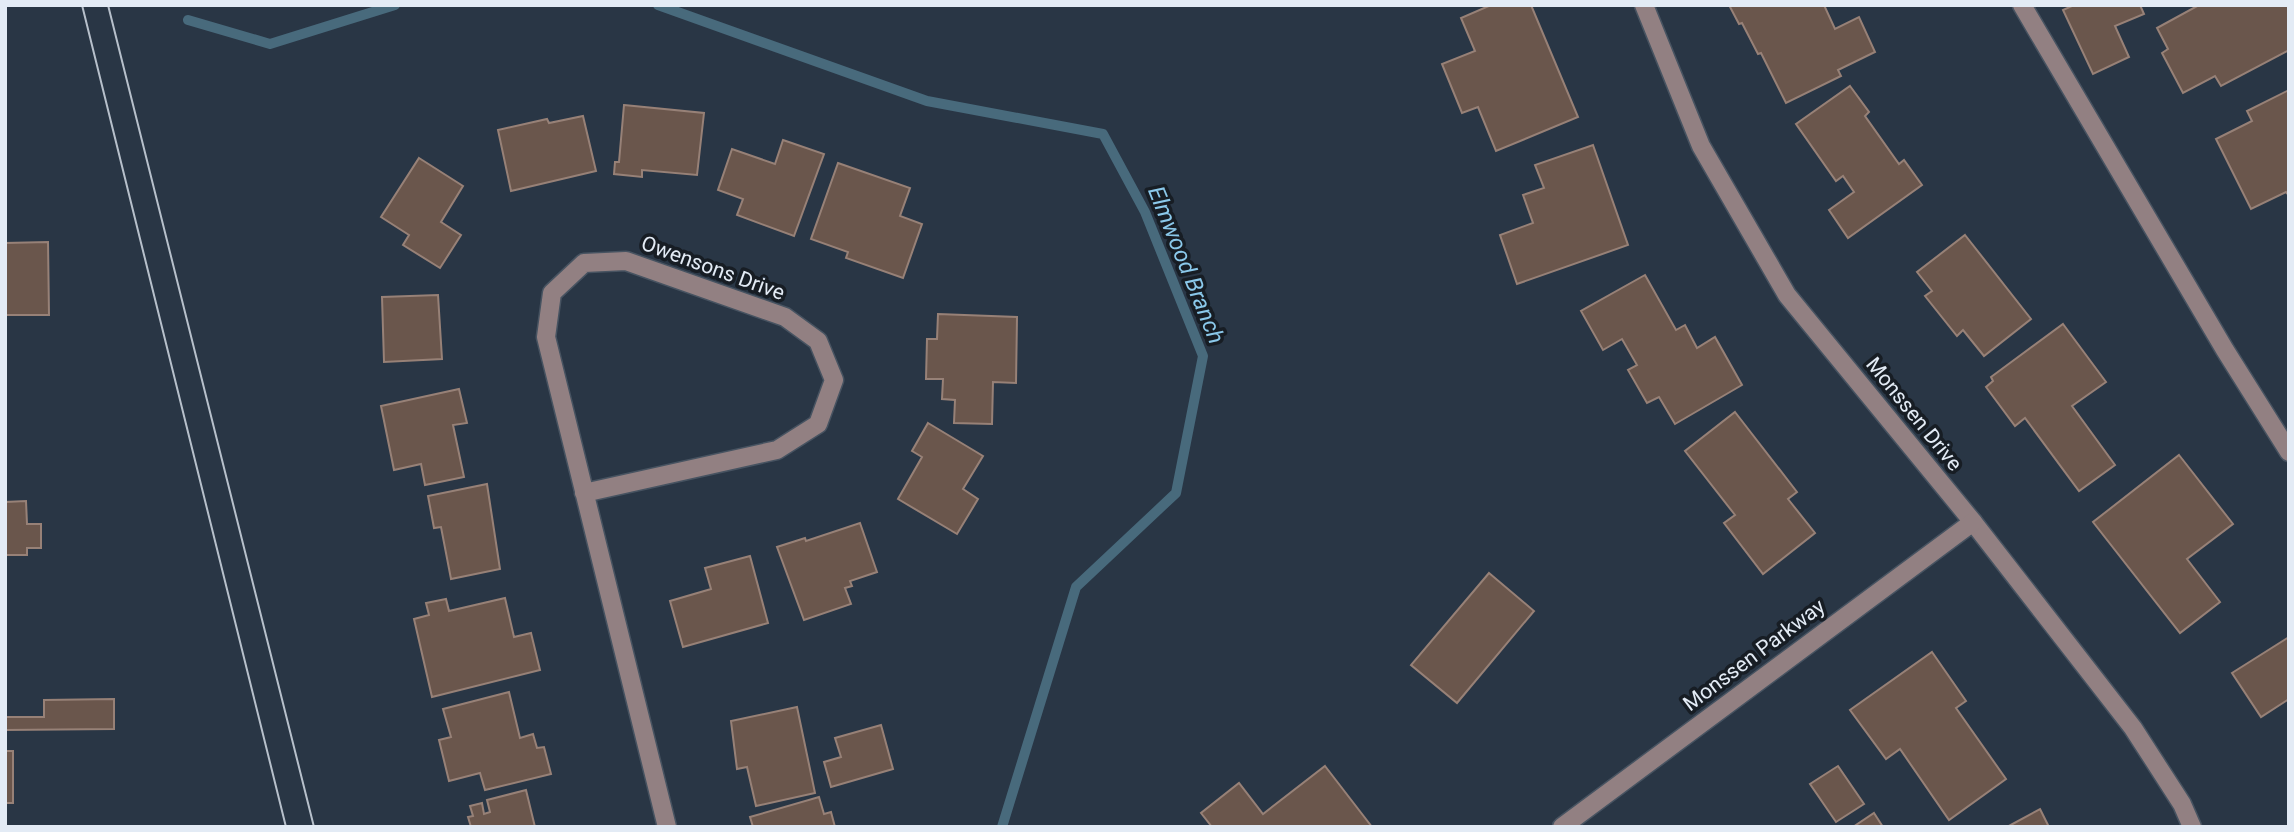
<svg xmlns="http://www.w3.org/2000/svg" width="2294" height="832" viewBox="0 0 2294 832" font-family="Roboto,sans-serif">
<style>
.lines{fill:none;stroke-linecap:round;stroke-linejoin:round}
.stream{stroke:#486a7c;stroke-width:10}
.building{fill:#6a564c;stroke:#978177;stroke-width:2}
.minor-casing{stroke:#475361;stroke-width:21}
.minor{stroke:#928082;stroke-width:18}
.tram{stroke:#b7c0cb;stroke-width:2}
.labels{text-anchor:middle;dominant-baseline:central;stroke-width:7;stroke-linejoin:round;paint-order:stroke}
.street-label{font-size:21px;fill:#e3ebf5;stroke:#171d24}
.water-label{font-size:23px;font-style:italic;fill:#8bc9eb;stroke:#171d24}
</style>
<rect width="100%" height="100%" fill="#293645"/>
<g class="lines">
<!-- stream -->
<g class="stream">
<path d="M658,5L927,101L1103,134L1145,212L1203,356L1176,493L1076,587L1002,827"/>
<path d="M188,20L270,44L395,5"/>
</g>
</g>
<!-- building -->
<g class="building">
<path d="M1491,5H1531L1578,117L1496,151L1478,107L1462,113L1442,64L1475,51L1461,18Z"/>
<path d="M1729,5H1824L1835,29L1859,17L1875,52L1838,70L1841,76L1786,103L1761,53L1758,54L1742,23L1739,24Z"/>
<path d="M2074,5H2140L2144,14L2115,26L2129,57L2093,74L2063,10Z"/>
<path d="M2199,5H2289V50L2221,86L2215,76L2183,93L2162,53L2168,49L2157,28Z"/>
<path d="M1850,86L1869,112L1865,116L1899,164L1904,160L1922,185L1848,238L1829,210L1854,192L1843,176L1836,181L1796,124Z"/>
<path d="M2289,90V196L2286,192L2251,209L2216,139L2252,121L2247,111Z"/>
<path d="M624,105L704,113L697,175L642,170V177L614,174L615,162H619Z"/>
<path d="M583,116L596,171L511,191L498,130L547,119L549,123Z"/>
<path d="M783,140L824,154L794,236L737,215L743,199L718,190L732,149L775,164Z"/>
<path d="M1593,145L1628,245L1517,284L1500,235L1533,223L1523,195L1544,188L1535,165Z"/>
<path d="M419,158L463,186L441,222L461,235L440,268L403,245L409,235L381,217Z"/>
<path d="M838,163L910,188L900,216L922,224L903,278L846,258L848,252L811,239Z"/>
<path d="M1965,235L2031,319L1984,356L1963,330L1957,336L1925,296L1932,291L1917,272Z"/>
<path d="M48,242L49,315H5V243Z"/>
<path d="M1645,275L1676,330L1685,325L1697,348L1715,337L1742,385L1675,424L1659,397L1647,403L1628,370L1637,365L1622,339L1603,350L1581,311Z"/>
<path d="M438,295L442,359L384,362L382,297Z"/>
<path d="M938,314L1017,317L1016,383L993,382L992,424L954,423L955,400L942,399L943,379H926L927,339H937Z"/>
<path d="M2063,324L2106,382L2072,406L2115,465L2079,491L2025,418L2015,426L1986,387L1993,381L1991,377Z"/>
<path d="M459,389L467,423L453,425L464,477L425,485L421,464L394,470L381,406Z"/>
<path d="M1735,412L1797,492L1788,499L1815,533L1763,574L1724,523L1735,515L1685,451Z"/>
<path d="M928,423L983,456L963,489L978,499L957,534L898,499L922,457L912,451Z"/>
<path d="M2179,455L2233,524L2187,559L2220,602L2180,633L2093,522Z"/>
<path d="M487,484L500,569L451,579L441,527L434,528L428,496Z"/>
<path d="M26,501L27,524H41V548H27V555H5V502Z"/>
<path d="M860,523L877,572L850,581L852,586L845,588L851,604L804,620L777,547L805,538L806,541Z"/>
<path d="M750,556L768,623L683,647L670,601L711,589L705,568Z"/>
<path d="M1489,573L1534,611L1457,703L1411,665Z"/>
<path d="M505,598L514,637L531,633L540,670L432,697L414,619L429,615L426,603L446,599L449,611Z"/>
<path d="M2289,637V699L2261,717L2232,673Z"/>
<path d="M1932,652L1966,701L1956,708L2006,779L1949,820L1900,749L1886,759L1850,710Z"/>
<path d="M509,692L520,738L533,734L537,748L544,747L551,774L485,790L480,773L449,781L439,740L451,737L443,709Z"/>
<path d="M114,699V729L5,730V717H44V700Z"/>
<path d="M797,707L815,793L756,806L747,767L737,769L731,721Z"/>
<path d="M881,725L893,769L831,787L824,762L841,757L835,738Z"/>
<rect x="5" y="751" width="8" height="52"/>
<path d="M1325,766L1372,827H1212L1201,813L1239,783L1263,814Z"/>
<path d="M1838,766L1864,804L1836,822L1810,784Z"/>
<path d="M526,790L535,827H471L468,817L473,816L470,806L482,803L484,814L490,812L487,800Z"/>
<path d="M819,797L824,814L831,812L835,827H753L750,817Z"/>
<path d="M2040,809L2049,827H2007Z"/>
<path d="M1874,813L1883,827H1853Z"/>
</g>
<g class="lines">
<!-- minor casing -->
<g class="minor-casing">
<g id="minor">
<path d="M1644,5L1701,146L1787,295L1973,522L2133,728L2182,804L2192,827"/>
<path d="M2022,5L2225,350L2289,452"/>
<path d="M584,493L777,450L818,424L834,380L818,341L785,317L626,261L584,263L552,293L546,337L667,827"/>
<path d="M1562,827L1973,522"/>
</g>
</g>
<!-- minor -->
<use href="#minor" class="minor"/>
<!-- tram -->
<g class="tram">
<path d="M82,5L286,827"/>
<path d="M108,5L314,827"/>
</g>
</g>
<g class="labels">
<!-- street labels -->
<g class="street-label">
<text transform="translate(713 268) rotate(20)">Owensons Drive</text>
<text transform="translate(1914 414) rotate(51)">Monssen Drive</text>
<text transform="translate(1754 655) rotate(-37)">Monssen Parkway</text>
</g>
<!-- water labels -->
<g class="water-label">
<text transform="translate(1186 265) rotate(68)">Elmwood Branch</text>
</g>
</g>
<!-- border -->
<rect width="2294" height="832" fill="none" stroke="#e3ebf5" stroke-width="14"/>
</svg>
